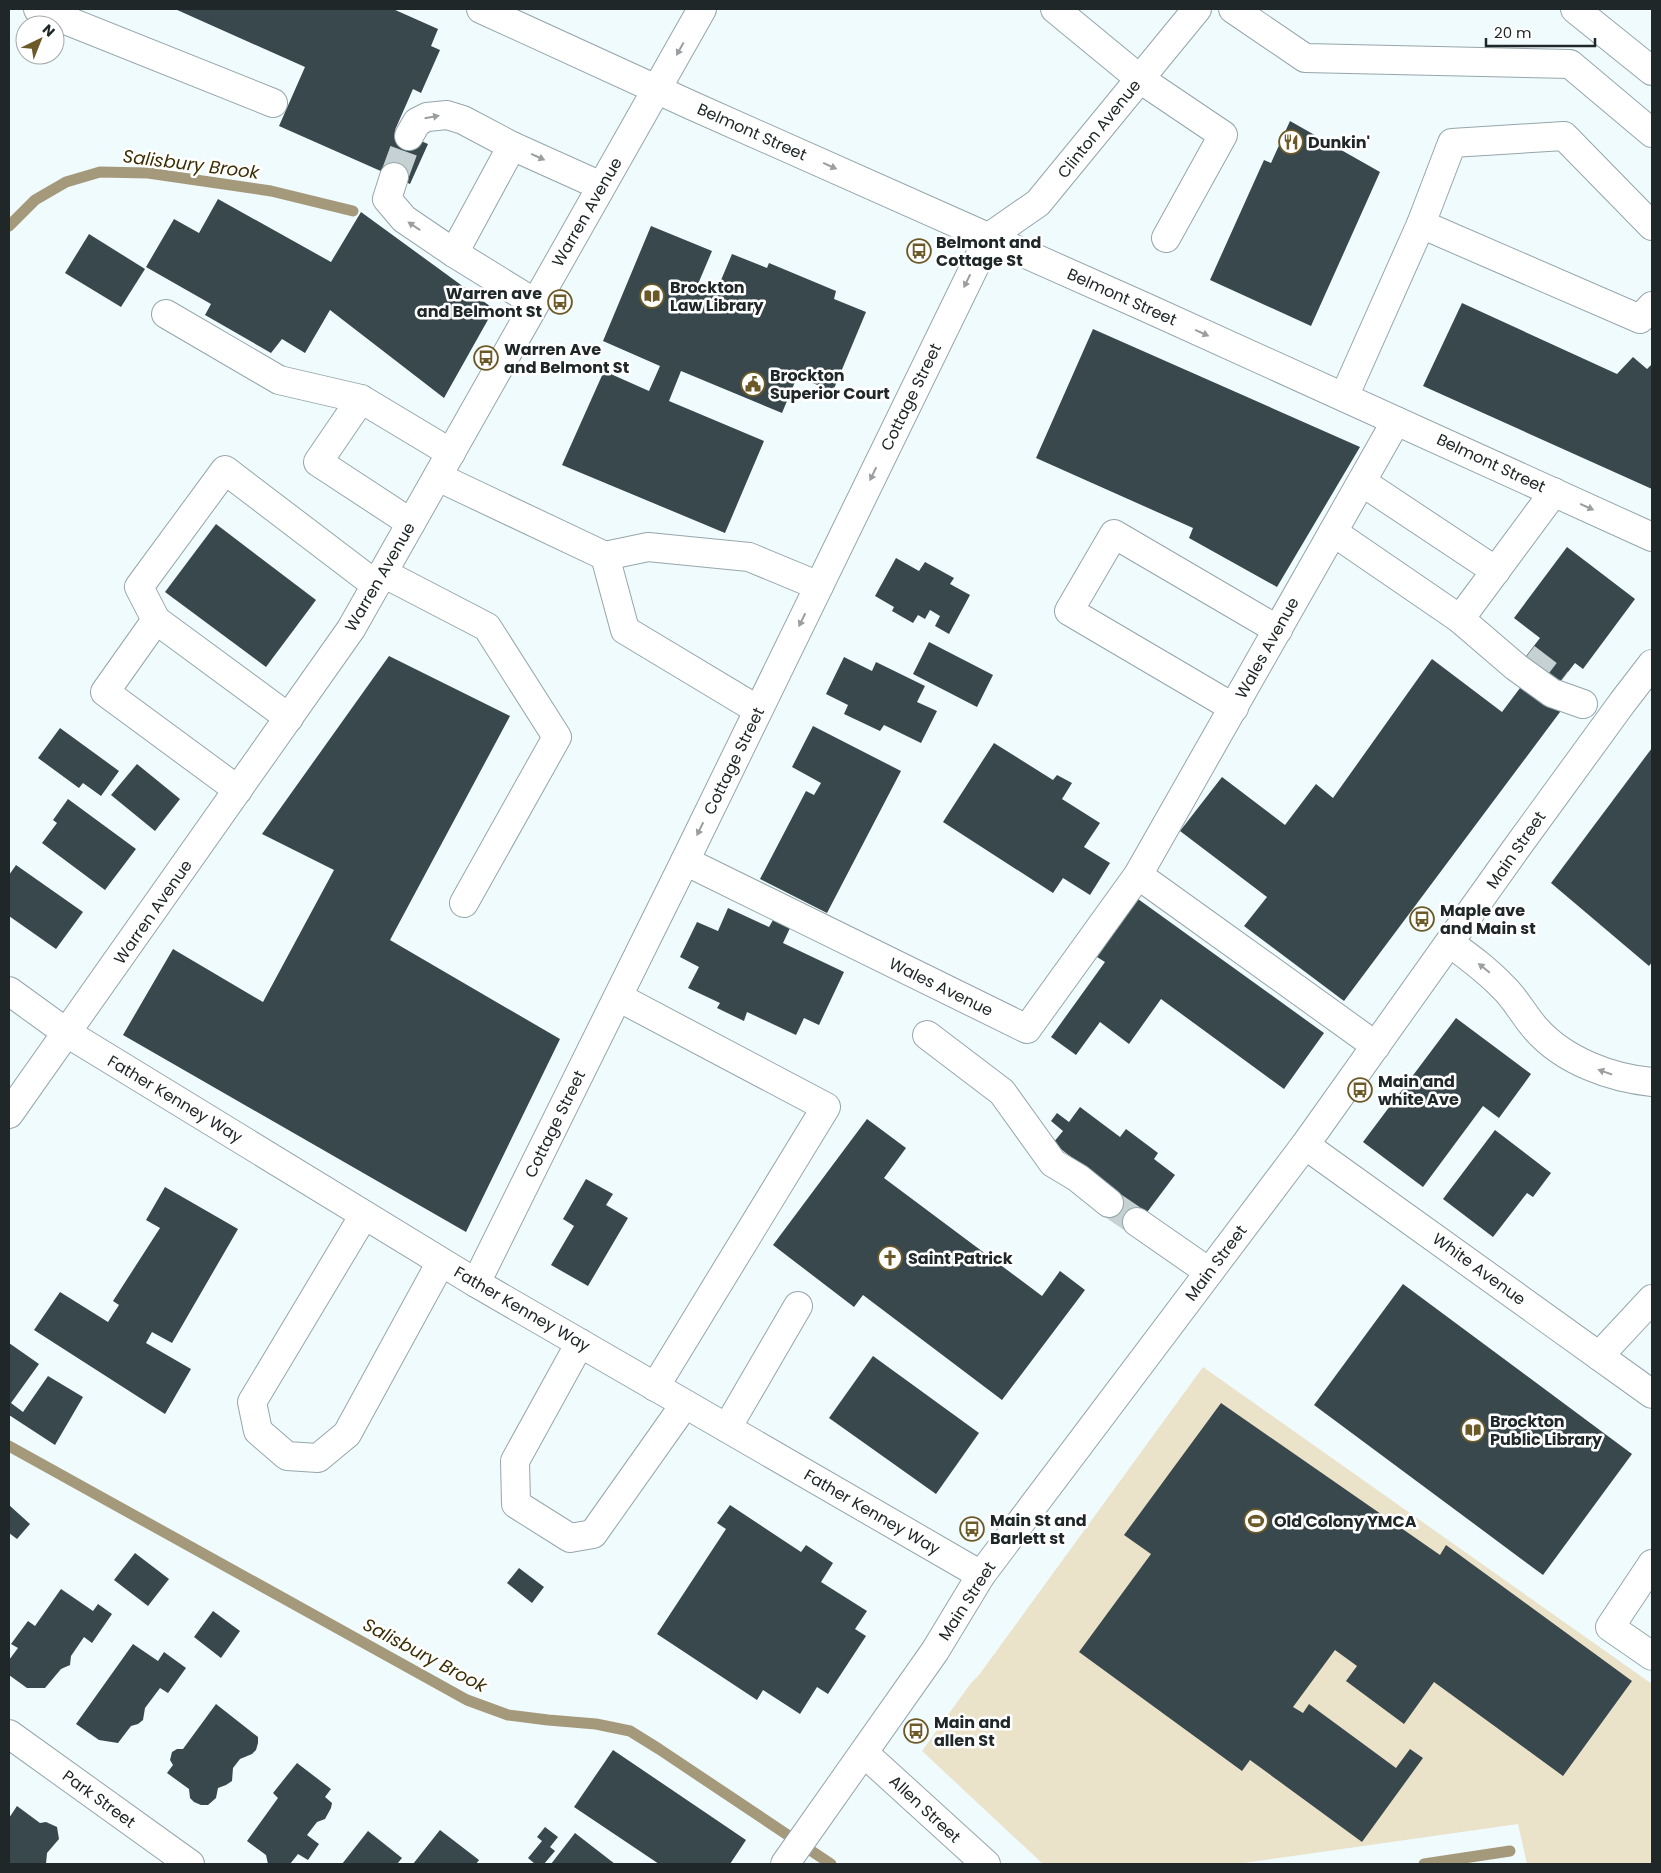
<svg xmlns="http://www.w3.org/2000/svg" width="1661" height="1873" viewBox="0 0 1661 1873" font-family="Poppins,sans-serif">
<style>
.green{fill:#ebe2ca}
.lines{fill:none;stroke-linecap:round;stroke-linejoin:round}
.stream{stroke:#a5997b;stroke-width:11}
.building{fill:#39484d}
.minor-tunnel{stroke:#c6d1d3;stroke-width:28;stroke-dasharray:28 14;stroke-linecap:butt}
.minor-casing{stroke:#95a6ab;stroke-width:30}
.major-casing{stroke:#95a6ab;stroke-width:30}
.minor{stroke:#fff;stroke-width:28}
.major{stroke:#fff;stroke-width:28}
.oneway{fill:#9b9e9f}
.labels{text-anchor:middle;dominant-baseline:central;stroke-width:5;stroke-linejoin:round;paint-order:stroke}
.street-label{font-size:16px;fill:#202729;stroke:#fff}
.poi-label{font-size:16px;font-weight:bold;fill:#202729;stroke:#fff;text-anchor:start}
.water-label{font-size:18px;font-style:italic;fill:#3b2e04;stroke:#fff}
</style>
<rect width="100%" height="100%" fill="#f0fbfe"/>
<!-- green -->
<path class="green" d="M1203,1367L1652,1684V1864H1527L1518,1824L1236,1864H1043L922,1751L971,1683L979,1675Z"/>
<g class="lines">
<!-- stream -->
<g class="stream">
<path d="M9,226L35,200L66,182L100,172L148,173L271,191L353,211"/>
<path d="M9,1446L467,1700L508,1715L548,1720L596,1724L630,1731L659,1749L831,1864"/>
<path d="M1424,1864L1510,1851"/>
</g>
</g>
<!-- building -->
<g class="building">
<path d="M175,9H393L438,29L431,46L440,50L421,93L413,89L395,130L428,144L410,184L279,126L305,67Z"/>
<path d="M1290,121L1380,172L1311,326L1210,280L1264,160L1271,163Z"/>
<path d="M218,199L331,262L361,212L494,309L444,398L330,310L305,353L282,339L271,353L205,315L211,304L146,267L174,219L199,233Z"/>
<path d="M651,226L712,251L698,284L716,292L732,254L767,268L769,263L836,291L834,299L866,312L833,391L797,377L782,413L681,371L669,401L764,441L725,533L562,465L604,371L649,391L660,366L603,341Z"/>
<path d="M89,234L145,269L121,307L65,273Z"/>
<path d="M1462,303L1617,374L1633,357L1647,369L1652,364V489L1423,386Z"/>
<path d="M1093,329L1360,447L1277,587L1189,538L1193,528L1036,458Z"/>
<path d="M216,524L316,600L266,667L165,592Z"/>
<path d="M1567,547L1635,599L1583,669L1575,663L1554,690L1520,664L1540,638L1514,618Z"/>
<path d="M896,558L919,571L925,562L954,578L950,584L970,595L949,634L935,626L940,616L930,610L925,619L918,615L913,623L892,611L894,607L875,596Z"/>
<path d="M929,642L993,675L977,707L913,674Z"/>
<path d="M389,656L510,716L390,940L560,1039L466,1232L123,1035L173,949L263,1002L334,870L262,834Z"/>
<path d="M844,657L872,671L876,662L925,686L917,702L937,711L921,743L884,725L880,731L844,714L848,705L826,694Z"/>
<path d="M1432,659L1502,712L1526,680L1563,708L1344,1001L1244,926L1267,897L1180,831L1222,777L1285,825L1316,784L1333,798Z"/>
<path d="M813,726L901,771L827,913L760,879L806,791L814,795L821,783L792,767Z"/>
<path d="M60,728L119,771L101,796L83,783L79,788L38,758Z"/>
<path d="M994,743L1053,780L1057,775L1072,783L1062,799L1100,823L1084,847L1110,863L1090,895L1063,878L1053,893L943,822Z"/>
<path d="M1652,748V962L1649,966L1551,883Z"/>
<path d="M137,764L180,799L155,831L111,795Z"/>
<path d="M68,799L136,849L105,890L42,843L57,823L53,820Z"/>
<path d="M16,865L83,912L56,949L9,916V875Z"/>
<path d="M1138,899L1324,1033L1284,1089L1161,999L1129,1044L1100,1022L1076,1055L1051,1037L1105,962L1097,957Z"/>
<path d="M728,908L769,927L773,920L790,928L783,943L844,972L819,1025L804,1018L796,1035L747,1012L744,1021L717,1008L720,1003L688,988L699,967L680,957L697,922L718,931Z"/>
<path d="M1456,1018L1531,1074L1499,1118L1483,1106L1423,1187L1363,1142Z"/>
<path d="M1080,1107L1120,1137L1126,1129L1158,1153L1154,1159L1175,1175L1142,1219L1088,1178L1092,1173L1053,1143L1063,1131L1051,1121L1057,1113L1069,1122Z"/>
<path d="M867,1119L906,1148L884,1178L1042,1296L1060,1271L1085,1290L1002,1400L863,1295L854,1307L773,1245Z"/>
<path d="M1495,1130L1551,1173L1533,1197L1527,1193L1493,1237L1443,1199Z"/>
<path d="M586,1179L613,1194L606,1205L628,1218L588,1286L551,1265L574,1226L563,1219Z"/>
<path d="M165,1187L238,1229L172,1343L152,1332L146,1343L191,1369L165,1414L34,1330L60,1292L108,1322L119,1305L113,1301L160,1228L146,1220Z"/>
<path d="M1403,1284L1632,1454L1543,1575L1314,1405Z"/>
<path d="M9,1343L39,1364L11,1403L23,1412L48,1376L83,1397L55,1445L9,1415Z"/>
<path d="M873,1356L979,1433L936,1494L829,1418Z"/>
<path d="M1221,1403L1440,1555L1446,1545L1632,1681L1563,1776L1434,1682L1404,1724L1346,1681L1357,1666L1335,1650L1293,1707L1303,1713L1309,1704L1396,1768L1410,1749L1423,1758L1362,1842L1250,1760L1242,1771L1079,1652L1151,1554L1124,1535Z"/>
<path d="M9,1505L30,1524L17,1539L9,1533Z"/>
<path d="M730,1505L801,1552L806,1545L833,1563L821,1582L867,1611L855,1629L866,1636L828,1694L817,1687L800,1714L763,1690L757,1700L657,1634L726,1529L717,1523Z"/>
<path d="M135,1553L169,1579L148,1606L114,1580Z"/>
<path d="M519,1568L544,1587L532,1603L507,1583Z"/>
<path d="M61,1589L93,1611L98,1604L112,1614L92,1643L84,1637L71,1656L70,1665L61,1669L45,1688H27L9,1675V1660L18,1648L11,1644L28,1621L35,1626Z"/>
<path d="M213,1611L240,1631L221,1658L194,1637Z"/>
<path d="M133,1644L158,1661L164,1652L186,1668L168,1693L160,1688L145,1708L143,1720L138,1724L131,1726L118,1743L99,1740L76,1724Z"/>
<path d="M216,1704L258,1737V1743L256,1750L252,1754L240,1759L233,1768L232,1781L226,1785L218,1788L216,1798L208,1805H201L194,1802L190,1798L189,1789L167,1773L173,1765L170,1760L172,1752L177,1749H183Z"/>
<path d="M613,1750L746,1840L730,1864H659L574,1807Z"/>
<path d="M297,1763L331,1789L325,1797L332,1803L331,1808L325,1819L317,1822L307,1835L319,1844L308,1860L298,1854L290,1864H268L266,1855L247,1841L278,1798L273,1793Z"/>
<path d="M17,1806L40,1823L46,1822L57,1827L59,1839L47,1853L46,1864H9V1818Z"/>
<path d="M545,1827L558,1837L550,1847L555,1851L544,1864H535L528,1858L542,1841L537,1837Z"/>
<path d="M440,1830L479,1860L476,1864H413Z"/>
<path d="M368,1831L402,1858L397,1864H342Z"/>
<path d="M575,1833L615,1864H551Z"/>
</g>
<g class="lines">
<!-- minor-tunnel -->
<g class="minor-tunnel">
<path d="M394,177L409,136"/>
<path d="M1526,657L1560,683"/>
<path d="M1109,1203L1137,1222"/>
</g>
<!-- minor casing -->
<g class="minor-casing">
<g id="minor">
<path d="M38,9L273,103"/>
<path d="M1055,9L1140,79L1223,135L1166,238"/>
<path d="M1233,9L1305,58L1570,64L1652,133"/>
<path d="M1575,9L1652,71"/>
<path d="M409,136L417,122L427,117L447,115L463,120L512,146L601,186"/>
<path d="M394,177L387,199L404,219L454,253L535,303"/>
<path d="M1421,224L1640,319L1652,306"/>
<path d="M454,253L512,146"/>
<path d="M166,314L279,380L361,399L451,453"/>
<path d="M1344,397L1421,224L1452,143L1564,136L1652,226"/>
<path d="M361,399L318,462L411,523"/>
<path d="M438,477L605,556L648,547L749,557L819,586"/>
<path d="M1362,482L1496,571"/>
<path d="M1333,532L1460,619L1554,492"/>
<path d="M605,556L625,630L758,710"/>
<path d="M383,573L487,627L557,737L464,903"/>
<path d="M1460,619L1516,667L1552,693L1583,704"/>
<path d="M156,620L289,718"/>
<path d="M1234,708L1069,611L1114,534L1278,630"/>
<path d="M238,790L105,692L156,620L139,587L225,470L376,585"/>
<path d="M685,861L1027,1029L1138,875L1396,421"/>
<path d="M1138,875L1376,1046"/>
<path d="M1450,943C1469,957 1487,970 1503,987C1516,999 1524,1016 1536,1029C1564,1061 1611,1078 1652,1082"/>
<path d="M9,991L67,1033L476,1283L981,1575"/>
<path d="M618,997L826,1107L655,1387"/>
<path d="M927,1035L1002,1092L1053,1163L1078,1178L1109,1203"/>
<path d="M1305,1145L1652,1394"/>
<path d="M364,1215L252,1402L258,1431L287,1456L318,1458L347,1434L441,1262"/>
<path d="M1137,1222L1209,1272"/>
<path d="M476,1283L685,861L989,237L1038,203L1197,9"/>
<path d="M580,1343L515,1461L516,1504L570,1538L593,1534L685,1404"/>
<path d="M1599,1356L1652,1299"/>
<path d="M727,1428L798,1306"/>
<path d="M1652,1564L1610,1627L1652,1656"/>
<path d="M9,1734L190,1864"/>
<path d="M864,1753L986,1864"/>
</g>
</g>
<!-- major casing -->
<g class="major-casing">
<g id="major">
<path d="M481,9L693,106L1145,307L1652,537"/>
<path d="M9,1114L351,629L702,9"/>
<path d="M785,1864L935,1651L981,1575L1305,1145L1515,850L1622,703L1652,664"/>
</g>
</g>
<!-- minor -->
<use href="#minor" class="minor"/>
<!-- major -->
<use href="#major" class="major"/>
</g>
<!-- one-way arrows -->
<defs><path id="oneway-solid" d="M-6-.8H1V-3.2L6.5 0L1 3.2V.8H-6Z" transform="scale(1.25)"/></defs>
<g class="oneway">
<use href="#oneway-solid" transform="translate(680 49) rotate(119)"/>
<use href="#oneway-solid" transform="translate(432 117) rotate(-10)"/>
<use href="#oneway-solid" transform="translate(538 157) rotate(24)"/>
<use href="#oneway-solid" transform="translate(830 166) rotate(24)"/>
<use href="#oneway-solid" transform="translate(414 226) rotate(-146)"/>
<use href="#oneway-solid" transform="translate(967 281) rotate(116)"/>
<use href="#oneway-solid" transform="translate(1202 333) rotate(24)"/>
<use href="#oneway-solid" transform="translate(873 474) rotate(116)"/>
<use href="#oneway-solid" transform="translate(1587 507) rotate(24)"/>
<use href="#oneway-solid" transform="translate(802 620) rotate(116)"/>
<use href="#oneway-solid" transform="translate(700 829) rotate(116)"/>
<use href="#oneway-solid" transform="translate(1484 968) rotate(-141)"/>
<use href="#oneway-solid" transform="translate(1605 1072) rotate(-161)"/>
</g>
<!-- icons -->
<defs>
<g id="restaurant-ring" transform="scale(1.25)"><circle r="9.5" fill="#fff" stroke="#6b5927" stroke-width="1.5"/><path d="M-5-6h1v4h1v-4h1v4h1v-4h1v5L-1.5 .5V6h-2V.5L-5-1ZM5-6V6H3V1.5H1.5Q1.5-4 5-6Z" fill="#6b5927"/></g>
<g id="bus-ring" transform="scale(1.25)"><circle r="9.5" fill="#fff" stroke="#6b5927" stroke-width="1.5"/><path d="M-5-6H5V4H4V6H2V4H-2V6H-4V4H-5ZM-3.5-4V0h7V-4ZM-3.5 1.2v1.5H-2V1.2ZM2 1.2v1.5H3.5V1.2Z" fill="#6b5927"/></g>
<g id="library-ring" transform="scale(1.25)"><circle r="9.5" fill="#fff" stroke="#6b5927" stroke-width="1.5"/><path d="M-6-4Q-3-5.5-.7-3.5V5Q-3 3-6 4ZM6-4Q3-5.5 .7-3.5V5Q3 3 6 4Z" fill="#6b5927"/></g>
<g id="civic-ring" transform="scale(1.25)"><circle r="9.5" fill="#fff" stroke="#6b5927" stroke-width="1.5"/><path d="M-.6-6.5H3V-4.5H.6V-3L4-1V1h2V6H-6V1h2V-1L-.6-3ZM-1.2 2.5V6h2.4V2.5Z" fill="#6b5927"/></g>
<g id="church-ring" transform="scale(1.25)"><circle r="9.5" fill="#fff" stroke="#6b5927" stroke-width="1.5"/><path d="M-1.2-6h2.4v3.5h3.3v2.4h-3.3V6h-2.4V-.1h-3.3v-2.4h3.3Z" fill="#6b5927"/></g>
<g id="stadium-ring" transform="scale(1.25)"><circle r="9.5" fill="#fff" stroke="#6b5927" stroke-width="1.5"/><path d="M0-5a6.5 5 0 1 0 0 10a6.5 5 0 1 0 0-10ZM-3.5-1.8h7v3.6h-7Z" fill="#6b5927"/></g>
</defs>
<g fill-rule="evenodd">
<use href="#restaurant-ring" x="1291" y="142"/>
<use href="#bus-ring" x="919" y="251"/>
<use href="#library-ring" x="652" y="296"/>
<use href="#bus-ring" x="560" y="302"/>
<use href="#bus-ring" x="486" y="358"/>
<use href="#civic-ring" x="753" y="384"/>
<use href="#bus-ring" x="1422" y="919"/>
<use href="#bus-ring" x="1360" y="1090"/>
<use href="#church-ring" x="890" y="1258"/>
<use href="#library-ring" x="1473" y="1430"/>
<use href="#stadium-ring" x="1256" y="1521"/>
<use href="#bus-ring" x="972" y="1529"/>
<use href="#bus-ring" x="916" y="1731"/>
</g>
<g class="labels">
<!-- street labels -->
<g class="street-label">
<text transform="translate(1099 129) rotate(-51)">Clinton Avenue</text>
<text transform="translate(752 132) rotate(24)">Belmont Street</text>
<text transform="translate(587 212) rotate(-60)">Warren Avenue</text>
<text transform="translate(1122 297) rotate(24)">Belmont Street</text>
<text transform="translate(911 397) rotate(-64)">Cottage Street</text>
<text transform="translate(1491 463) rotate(25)">Belmont Street</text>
<text transform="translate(380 577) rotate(-60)">Warren Avenue</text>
<text transform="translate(1267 648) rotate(-61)">Wales Avenue</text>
<text transform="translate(734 761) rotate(-64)">Cottage Street</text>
<text transform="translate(1516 850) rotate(-55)">Main Street</text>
<text transform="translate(153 912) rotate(-55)">Warren Avenue</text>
<text transform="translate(941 987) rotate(26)">Wales Avenue</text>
<text transform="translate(175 1099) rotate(31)">Father Kenney Way</text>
<text transform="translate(555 1124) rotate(-64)">Cottage Street</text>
<text transform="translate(1216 1263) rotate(-53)">Main Street</text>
<text transform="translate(1479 1269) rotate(36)">White Avenue</text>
<text transform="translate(522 1309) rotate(30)">Father Kenney Way</text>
<text transform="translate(872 1512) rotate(30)">Father Kenney Way</text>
<text transform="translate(967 1601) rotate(-57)">Main Street</text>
<text transform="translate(99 1799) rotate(36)">Park Street</text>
<text transform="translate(925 1809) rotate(43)">Allen Street</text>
</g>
<!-- poi labels -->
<g class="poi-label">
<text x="1308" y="142">Dunkin'</text>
<text x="936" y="242">Belmont and<tspan x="936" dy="18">Cottage St</tspan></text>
<text x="670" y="287">Brockton<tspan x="670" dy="18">Law Library</tspan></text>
<text x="542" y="293" text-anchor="end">Warren ave<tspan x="542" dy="18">and Belmont St</tspan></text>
<text x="504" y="349">Warren Ave<tspan x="504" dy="18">and Belmont St</tspan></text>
<text x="770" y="375">Brockton<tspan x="770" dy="18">Superior Court</tspan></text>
<text x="1440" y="910">Maple ave<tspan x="1440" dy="18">and Main st</tspan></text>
<text x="1378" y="1081">Main and<tspan x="1378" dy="18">white Ave</tspan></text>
<text x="908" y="1258">Saint Patrick</text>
<text x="1490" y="1421">Brockton<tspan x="1490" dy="18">Public Library</tspan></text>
<text x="990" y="1520">Main St and<tspan x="990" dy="18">Barlett st</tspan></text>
<text x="1274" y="1521">Old Colony YMCA</text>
<text x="934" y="1722">Main and<tspan x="934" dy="18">allen St</tspan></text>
</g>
<!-- water labels -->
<g class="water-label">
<text transform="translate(191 164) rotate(7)">Salisbury Brook</text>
<text transform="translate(425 1655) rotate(28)">Salisbury Brook</text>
</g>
</g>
<!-- border -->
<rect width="1661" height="1873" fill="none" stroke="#202729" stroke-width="20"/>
<!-- north arrow -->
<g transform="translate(40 40) rotate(43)"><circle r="24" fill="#ffffff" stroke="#a6a9a9"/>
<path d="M0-4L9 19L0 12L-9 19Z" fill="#6b5927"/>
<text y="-8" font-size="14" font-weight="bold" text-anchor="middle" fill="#202729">N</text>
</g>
<!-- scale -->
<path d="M1486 38v8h109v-8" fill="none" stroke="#202729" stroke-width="2.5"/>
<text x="1494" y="38" font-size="15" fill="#202729" stroke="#ffffff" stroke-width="4" paint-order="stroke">20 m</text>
</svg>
